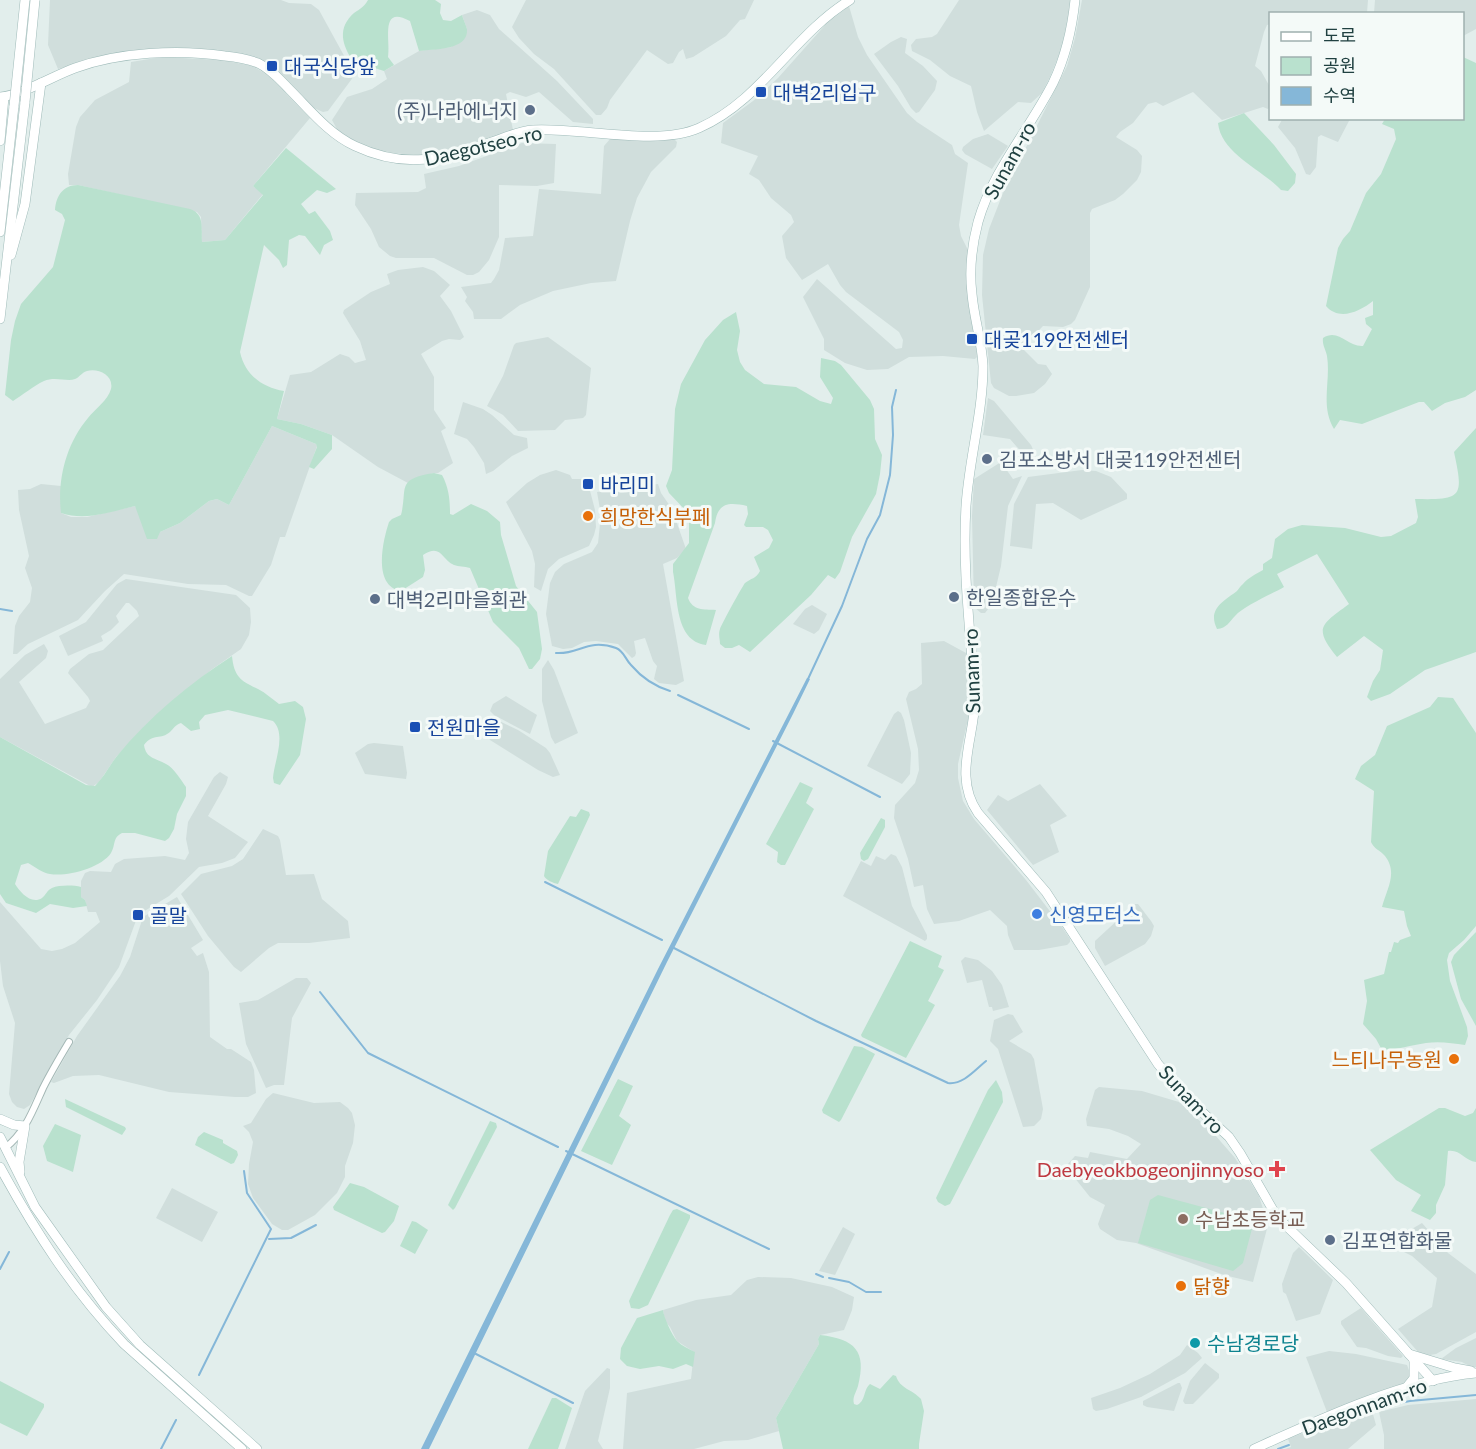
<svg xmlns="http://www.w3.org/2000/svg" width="1476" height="1449" viewBox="0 0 1476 1449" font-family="Lato,'Noto Sans KR',sans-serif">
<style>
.built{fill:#d0dedc}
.green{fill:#b9e1ce}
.water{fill:#85b7d8}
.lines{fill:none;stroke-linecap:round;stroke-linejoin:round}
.stream{stroke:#85b7d8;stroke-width:2}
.street-casing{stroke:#a4b7b5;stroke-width:8}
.secondary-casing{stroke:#9fbbb9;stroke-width:10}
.street{stroke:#fff;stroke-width:6}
.secondary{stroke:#fff;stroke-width:9}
.secondary-bridge-casing{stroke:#9fbbb9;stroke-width:10;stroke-linecap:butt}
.secondary-bridge{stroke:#fff;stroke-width:9}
.transit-dot{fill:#1a4fb4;stroke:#f4faf8;stroke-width:2}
.service-dot{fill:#5c6f8a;stroke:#f4faf8;stroke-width:2}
.food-dot{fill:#e8710a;stroke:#f4faf8;stroke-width:2}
.shop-dot{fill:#3f7fe0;stroke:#f4faf8;stroke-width:2}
.health-dot{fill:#e0444e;stroke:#f4faf8;stroke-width:2}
.education-dot{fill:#8d6e63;stroke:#f4faf8;stroke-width:2}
.culture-dot{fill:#0f9aa8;stroke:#f4faf8;stroke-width:2}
.labels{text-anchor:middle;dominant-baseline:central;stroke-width:6;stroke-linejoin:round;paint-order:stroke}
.transit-label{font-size:20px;fill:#164399;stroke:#f4faf8;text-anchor:start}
.service-label{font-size:20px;fill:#4e5e75;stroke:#f4faf8;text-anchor:start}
.street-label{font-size:20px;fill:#204141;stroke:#f4faf8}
.food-label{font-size:20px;fill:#c56008;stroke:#f4faf8;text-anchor:start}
.shop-label{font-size:20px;fill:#366cbe;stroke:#f4faf8;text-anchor:start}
.health-label{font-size:20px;fill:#be3a42;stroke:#f4faf8;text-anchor:end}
.education-label{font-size:20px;fill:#785e54;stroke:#f4faf8;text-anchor:start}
.culture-label{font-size:20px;fill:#0d838f;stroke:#f4faf8;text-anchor:start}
</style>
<rect width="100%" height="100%" fill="#e2eeec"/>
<!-- built -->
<g class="built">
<path d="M50,0H281L289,3L311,4L319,10L353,72L354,76L328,111L323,112L314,108L281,74L261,60L249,56L225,52L99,57L58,69L48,45Z"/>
<path d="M526,0H754L745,19L740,20L726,36L693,57L686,59L683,49L679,52L673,63L668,64L647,50L610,100L607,108L601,115H596L554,69L534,54L519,38L512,27Z"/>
<path d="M959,0H1070L1069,20L1063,45L1050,77L1042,93L1031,103L1018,102L984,131L977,112L971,86L950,76L930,60L912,51L911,45L916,39L932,37L937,34Z"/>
<path d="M1082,0H1368L1367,13L1270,14V24L1267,25L1264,32L1255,66L1261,71L1270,87V106L1268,109L1263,107L1222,120L1193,92L1163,106L1156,102L1148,104L1133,123L1120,132L1116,137L1137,150L1142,156L1141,172L1137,180L1123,194L1115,200L1092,209L1090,213V287L1075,320L1071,324L1063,327L1043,326L1022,348L1038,364L1046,365L1052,374L1045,384L1034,393L1016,396H1009L994,388L991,383L982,295L983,255L989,229L1003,193L1067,66L1075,38Z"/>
<path d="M1375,0H1476V29L1463,36L1462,14L1374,13Z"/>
<path d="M849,6L858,37L867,55L907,113L917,122L952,145L955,154L968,163L959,225L961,236L968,250V291L976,343L977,357L975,359L943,356L909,357L888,369L867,370L845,363L824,350V339L803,297L817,279L896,349L902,348L903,340L899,332L846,292L840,285L828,264L802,280L786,258L782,236L794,222L791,215L771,198L759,180L749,174L758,156L721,143L723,123L753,101L778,78L827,23Z"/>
<path d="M477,10L490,15L499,29L557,81L593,119V124L573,122L539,92L526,97L510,92L506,94L513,130L459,148L427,156L380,152L349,139L338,131L332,120L347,97L372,89L387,79L384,71L419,51L451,47L467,29L462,15Z"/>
<path d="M901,37L907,39L905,53L923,66L937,81L935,90L919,112L916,113L911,108L898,86L874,54L891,42Z"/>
<path d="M162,57L222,60L253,66L269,76L310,118L253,186L263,194L225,240L202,242L201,217L197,212L78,185H69L68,174L76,127L80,117L95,100L129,82L131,62Z"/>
<path d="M1283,118H1350V119L1338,142L1321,135L1318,137L1316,167L1310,175L1306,174L1295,148L1278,127Z"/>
<path d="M988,134L1008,146L992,169L965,154L962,150L963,147L973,139Z"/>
<path d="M610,139L675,140L677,142L676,147L651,172L637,198L630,221L616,281L591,283L553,291L520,305L501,319H474L473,312L465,301L467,297L461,287L491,283L494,279L499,270L505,238L533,236L539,189L601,194L604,146Z"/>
<path d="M522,143L556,144L554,183L537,186L499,185V237L489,260L479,272L473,275H467L434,258H396L390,256L379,247L371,229L355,205L356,193L418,192L426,188L424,174L459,166Z"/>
<path d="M423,267L434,271L450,285L440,296L451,311L464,337L460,340L449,339L442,341L421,354L434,377V410L446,428L441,431L453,463L438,473H434L413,479L408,483L378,467L332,435L301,424L277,419L290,375L311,372L340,354L349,357L355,363L366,360L360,341L343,313L344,310L371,292L390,284L387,274L398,270Z"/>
<path d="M548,337L591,368L586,415L583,418L565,420L555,430L518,431L503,415L487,406L503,376L514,345L516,343Z"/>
<path d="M988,398L994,401L1031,445L1035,454L1031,463L1010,439L983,435Z"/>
<path d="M463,402L483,409L492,415L514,435L527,438L528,448L512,456L493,471L486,474L484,463L474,447L467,439L454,434Z"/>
<path d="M272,426L316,444L317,446L285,537H280L271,565L252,596H249L226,585L188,584L124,574L105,591L78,620L28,644L17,654H13L15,626L19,616L30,602L32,588L25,568L29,556L19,510L18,490L30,489L41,484L61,486V513L71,517H87L135,506L139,513L160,532L180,523L209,501L217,499L229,505Z"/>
<path d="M1001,462L1013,479L1022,476L1008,506L1001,566L992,604L985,613H981L974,607L972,516L974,479Z"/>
<path d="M556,470L570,475L572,479H587L595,510L596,527L594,535L589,546L559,559L548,569L541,591L534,587L535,564L532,551L506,502L527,483L540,475Z"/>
<path d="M1082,470L1096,471L1111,477L1127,494V499L1081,520L1053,503L1036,504L1032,549L1010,546L1014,504L1028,477Z"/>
<path d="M658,484L661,493L672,509L686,549L677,558L663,564L684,681L676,685L659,683L654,679L657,666L653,661L645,638L634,641L636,653L635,656L632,658L618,644L596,641L584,642L572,648L563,649L552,646L546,614L550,583L555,572L564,564L592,552L598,543L601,515L597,492Z"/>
<path d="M126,579L236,595L250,608L251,622L249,635L241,649L211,670L146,725L116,757L99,782L92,787L0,737V679L25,655L44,644L48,651L46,658L19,682L45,724L86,708L90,701L88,697L68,673L70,669L89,654L103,650L139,616L137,611L129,603H126L116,616L119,622L111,630L101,636L103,641L68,656L59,636L86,622L117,584Z"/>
<path d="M812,605L827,614L819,630L814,634L793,624L805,609Z"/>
<path d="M944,641L966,653L969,715L958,764V778L963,801L974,819L1026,880L1062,927L1070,939V942L1067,945L1039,950H1014L1008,935L1007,926L990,910L959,921L934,924L927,909L923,885L914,887L908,859L894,818L895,805L915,783L919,770L918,749L906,699L909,692L916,689L922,684L921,643Z"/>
<path d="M548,660L554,670L578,733L555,744L551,737L542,701V669Z"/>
<path d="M506,696L537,715L530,734L494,715L490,711L493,704Z"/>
<path d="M898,711L901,713L904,720L911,753L910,774L902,784L867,766L894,714Z"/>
<path d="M491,717L518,730L546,748L550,753L560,775L553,777L538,770L490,740L482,727L483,720Z"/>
<path d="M374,743L403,746L407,773L406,779L365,774L355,753L368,744Z"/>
<path d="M220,772L228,777L226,784L208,816L248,842L235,858L222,863L199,867L169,896L138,915L119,967L97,1000L69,1035L30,1105L24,1109L17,1107L12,1102L9,1094L15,1023L3,986L0,961V902L41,949L52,951L62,949L75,943L100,922L96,912H88L85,900L81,897V881L85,873L90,871L111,872L115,864L124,859L165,856L185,860L189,853L186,839L188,822L214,777Z"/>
<path d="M1040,784L1067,816L1050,825L1059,852L1033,865L987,810L998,795L1008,801Z"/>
<path d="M263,829L278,836L280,840L286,875L314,874L322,899L348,921L350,938L309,943H278L269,948L241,972L234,967L208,936L181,894L201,874L232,866L243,859Z"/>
<path d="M891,854L896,856L902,867L912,906L927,935V939L925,941L843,896L861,861L871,866L876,856L885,860Z"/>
<path d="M177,897L203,940L191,948L197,956L203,953L209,972L210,1037L227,1049H231L251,1062L254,1070L256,1093L248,1097H235L169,1092L99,1075L73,1076L54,1083L51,1082L77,1036L120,976L130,957L143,917Z"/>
<path d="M1135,904H1138L1151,921L1154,926L1151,936L1145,944L1105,966L1095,948V941Z"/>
<path d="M965,957L978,960L992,971L1002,985L1009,1007L993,1011L992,1007H989L982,980L967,983L961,961Z"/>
<path d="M296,978H307L311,983L292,1018L284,1085H274L266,1088L246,1044L239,1003L258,1000Z"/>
<path d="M1008,1014L1013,1015L1023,1032L1009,1041L1031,1054L1034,1059L1043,1109L1041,1119L1034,1126L1023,1127L998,1049L990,1041L994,1020Z"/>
<path d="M1099,1087L1142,1091L1179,1102L1215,1135L1235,1158L1259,1196L1268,1225L1253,1282L1224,1275L1136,1243L1117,1240L1100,1229L1098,1224L1105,1205L1090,1197L1070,1172L1068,1164L1075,1156L1088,1158L1090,1152L1127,1159L1141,1144L1128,1136L1109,1129L1087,1126L1086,1119L1091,1103L1095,1090Z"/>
<path d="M273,1093L314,1103L340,1102L348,1108L352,1113L355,1125L353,1143L345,1166V1177L337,1193L315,1215L288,1230H282L272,1224L253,1198L248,1184L249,1164L253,1142L249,1132L243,1126L251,1123L266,1099Z"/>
<path d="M172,1188L218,1212L202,1242L156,1218Z"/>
<path d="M1422,1223L1448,1253L1476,1274V1332L1436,1354L1430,1355L1419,1353L1398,1329L1432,1307L1437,1278L1412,1256L1404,1252L1412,1246L1410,1230Z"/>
<path d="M843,1227L855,1234L835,1275L819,1271Z"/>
<path d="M1299,1247L1333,1280L1320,1314L1296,1321L1286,1294L1283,1292L1282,1284L1293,1253Z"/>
<path d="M758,1277L791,1278L832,1287L854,1297L852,1310L844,1330L820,1335L818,1339L819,1344L776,1418L779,1431L748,1440L724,1441L694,1449H623L627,1393L691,1379L694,1352L677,1341L670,1327L665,1321L663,1310L696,1300L731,1295L747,1280Z"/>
<path d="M1361,1308L1372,1321L1403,1356L1401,1358L1388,1356L1366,1348L1357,1347L1341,1324V1321Z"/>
<path d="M1476,1338V1367H1471L1462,1362L1441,1359L1456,1348Z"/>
<path d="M1187,1345L1198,1353L1202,1358L1185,1373L1141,1397L1107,1409L1096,1411L1093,1409L1091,1398L1120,1388L1150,1374L1180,1355Z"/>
<path d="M1329,1351L1356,1354L1407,1365L1410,1373L1409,1378L1404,1384L1327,1412L1306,1357Z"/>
<path d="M1205,1363L1219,1374V1378L1193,1404H1185L1183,1401L1190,1381Z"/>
<path d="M607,1368L610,1369V1388L598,1441L603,1449H565L585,1391Z"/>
<path d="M1178,1383H1180L1182,1388L1174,1411L1147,1407L1143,1405V1401Z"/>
<path d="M1476,1399V1449H1384V1435L1379,1412L1408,1405Z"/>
<path d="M1368,1406L1371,1407L1376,1425L1348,1449H1285L1291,1447L1288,1439Z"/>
</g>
<!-- green -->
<g class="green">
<path d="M368,0H435L441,4L440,13L443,20L451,21L462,15C463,19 466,25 467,29C469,51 432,49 419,51L410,21C379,4 391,41 388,57L394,65L384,71L353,61C342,45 337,28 354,13C360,9 365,6 368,0Z"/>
<path d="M1463,57L1476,63V390L1465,397L1445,403L1432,411L1424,402H1419L1362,424L1340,420L1334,429C1320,406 1331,381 1327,356C1326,350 1322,345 1323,338C1339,328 1347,347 1363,346L1372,329L1366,324L1365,318L1373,315V301C1359,312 1339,321 1326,306L1338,248L1343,239L1350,231L1366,193L1381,174L1396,139L1394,129L1382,124L1385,119L1462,118Z"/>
<path d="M1244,113L1274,145L1296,174L1295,183L1288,191L1281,190C1263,170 1221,154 1218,123Z"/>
<path d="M286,148L336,189L327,193L317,190L301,204L309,214L315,211L330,231L333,240L324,245L320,255L305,236L299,235L289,240L287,265L283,268L279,260L264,245L240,352C245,375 262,387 284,391L277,419L301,424L332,435V449L314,469L309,467L317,447L316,444L272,426L229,505L217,499L209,501L180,523L160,532L157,539H147L135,506C110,512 86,521 61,513C57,480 66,444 88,418C95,409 108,400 111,389C114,375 98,368 87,371C81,373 80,377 75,379C67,382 55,376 44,381C33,386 23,395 13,401L5,395L11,340L15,321L21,304L53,267L65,220L62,214L55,210C56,196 63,185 78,185L190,209C205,214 201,228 202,242L225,240L263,195L253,186Z"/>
<path d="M736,312L740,331L737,350L740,362L745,370L764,384L796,387L820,401L831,404L833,398L820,377L821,358L835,361L841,365L870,400L874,409L875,439L882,455L880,474L876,494L852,537L840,572L835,579L828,575L811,595L750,652L739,645L732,648H725L720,644C720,639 718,634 720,629C721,625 743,585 745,583C751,578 756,579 760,571L754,557L769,548L773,540L768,530L763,527H746L744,525L748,514L747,506C728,502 718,503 715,523L688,598C693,611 703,609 716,610L706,645C674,641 678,596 673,572V564L689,543V514L669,493L666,486L672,470L675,409L681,384L705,340L723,320Z"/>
<path d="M1476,428V652L1425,670L1390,694L1371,701L1367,697L1373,681L1380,670L1383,650L1364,636L1337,657C1313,627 1321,625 1349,604L1317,554L1277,574L1284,587C1272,594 1244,606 1235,616C1229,622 1227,628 1217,629C1207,609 1224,601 1237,591C1239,589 1240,586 1243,584C1248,578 1256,574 1263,570V564L1272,558L1275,539L1288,529L1302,525L1345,528L1381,537L1391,536L1416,523L1418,517L1415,499C1462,500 1464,498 1454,452Z"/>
<path d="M434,473L442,475C449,488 450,500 450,514L453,515L471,504L487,511L500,522L501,535L516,586L537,612L542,649L540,659L532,669H529L519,648L493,622L470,568C464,566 459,567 454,565C441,559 441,543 423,555L425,570L423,577L401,591C372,586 383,540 389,522L392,519L401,515C408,488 395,479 434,473Z"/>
<path d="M232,656C234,677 241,681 258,689C266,693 272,699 279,704L295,701L303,707L306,719L300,755L280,785L274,783L273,778C274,762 287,734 273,721L228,710L205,715L199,722L200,729L191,731L181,723C175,725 174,728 170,732C161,740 153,733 144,745C146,759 156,758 166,764C174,768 181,780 186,787V796L177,814L174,829L169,838L165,841L135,833H122C112,838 116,845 111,853C101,868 67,877 50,874C43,873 35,867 28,863L21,865L15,884C20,892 31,905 42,898C46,895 47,890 52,888C59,885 73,885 81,887V897L85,900L87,906L73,908L50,904L36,913L6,903L0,894V737L86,785L95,786C104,777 109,766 117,756C149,717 190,683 232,656Z"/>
<path d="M1438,697L1453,698L1476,733V926L1464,940L1449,953L1447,960L1450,981L1467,1027L1468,1036L1465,1045C1452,1043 1439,1041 1426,1043C1411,1045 1398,1050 1382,1050L1376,1039L1363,1024L1367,1001L1364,980L1384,974L1389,952H1391L1394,942L1398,943L1400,940L1411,936L1407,926L1404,911L1382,907C1387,888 1398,873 1385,856C1380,850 1374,849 1371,842L1374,791L1355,779L1361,766L1375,755L1387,726L1430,707Z"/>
<path d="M800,782L813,788L806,803L814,809L785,865H781L777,862L778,852L766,844Z"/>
<path d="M581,809L589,812L590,815L558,884C553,883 546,880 544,876L548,851L570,816L576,817Z"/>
<path d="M881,818L885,820V827L868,859L864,861L861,859L860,853Z"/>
<path d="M1476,932V1026L1461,999L1451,962L1454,955Z"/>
<path d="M910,941L942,956L938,967L944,970L928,1001L935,1005L906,1058L862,1037L861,1035Z"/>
<path d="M854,1046L862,1047L875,1054L841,1120L839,1122L823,1113L822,1110Z"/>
<path d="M618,1079L633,1086L619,1116L631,1125L612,1165L581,1151Z"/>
<path d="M996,1080L1002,1092L1003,1102L950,1204L945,1206L938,1202L936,1198L988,1090Z"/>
<path d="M65,1099L125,1127L126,1129L122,1135L66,1107Z"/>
<path d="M1439,1108H1445L1465,1116L1473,1113L1476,1108V1162C1465,1161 1460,1149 1448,1151L1445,1185L1436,1205V1213L1430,1220L1411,1211L1421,1195L1396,1180L1370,1150Z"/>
<path d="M490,1121L496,1123L497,1127L455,1208L453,1210L448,1205Z"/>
<path d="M55,1124L81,1135L73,1172L47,1161L43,1146Z"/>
<path d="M204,1132L223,1140V1143L237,1151L238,1155L234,1163L231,1164L195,1145L198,1137Z"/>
<path d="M350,1183L364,1187L399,1206L394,1221L385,1232L382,1233L334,1210L333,1207Z"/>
<path d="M1158,1195L1254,1221L1243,1263L1233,1271L1138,1243L1150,1200Z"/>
<path d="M677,1209L690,1215V1218L648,1305L639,1309L631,1308L629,1301L670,1215L673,1210Z"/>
<path d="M412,1221L416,1222L428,1230L415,1254L400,1246Z"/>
<path d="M663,1310C664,1318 672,1335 677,1341C682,1346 689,1349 695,1352L693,1367L686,1364L673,1369L659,1366L640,1369L627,1366L620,1359L621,1348L637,1318Z"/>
<path d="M820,1335C855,1339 867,1351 858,1386C856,1393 852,1397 854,1404L857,1405C866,1401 863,1390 870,1384L880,1389L893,1375L896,1376C900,1389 912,1389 921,1399L924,1411L919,1444V1449H783L776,1418L819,1344L818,1339Z"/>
<path d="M0,1381L44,1404V1407L27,1436L0,1423Z"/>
<path d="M552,1398H556L572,1408L558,1449H528Z"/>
</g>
<!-- water -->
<path class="water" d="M807,678L810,679L793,714L667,962L429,1449H421L658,969Z"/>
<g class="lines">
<!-- stream -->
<g class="stream">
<path d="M0,609L12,611"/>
<path d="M556,653C579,655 587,638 616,648C624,651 625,659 631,665C642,678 654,686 670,691"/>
<path d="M808,679L842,606L867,539L880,515L890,475L893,435L892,407L896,390"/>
<path d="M678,695L749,729"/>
<path d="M773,741L880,797"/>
<path d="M545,882L662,940"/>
<path d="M672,947L816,1021L948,1083C963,1085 975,1070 986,1061"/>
<path d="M320,992L368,1053L558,1147"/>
<path d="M566,1151L769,1249"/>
<path d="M269,1239L291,1238L316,1225"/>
<path d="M0,1269L9,1252"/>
<path d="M816,1274L823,1277"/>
<path d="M829,1278L849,1282L866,1292H881"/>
<path d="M474,1353L573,1403"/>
<path d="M199,1375L271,1229L247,1193L244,1171"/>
<path d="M1379,1407L1410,1401L1476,1395"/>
<path d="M161,1449L176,1420"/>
<path d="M1278,1449L1289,1445"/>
</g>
<!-- street casing -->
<g class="street-casing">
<path id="street" d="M5,1148C25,1133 33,1110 43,1088C51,1072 60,1057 69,1042"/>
</g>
<!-- secondary casing -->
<g class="secondary-casing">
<g id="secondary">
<path d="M1075,0C1072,29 1066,56 1053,83C1029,130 993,170 978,222C972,245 969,270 972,294C974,318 982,342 983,366C983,413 969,459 966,506C962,570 971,636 975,700C974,739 953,777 978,813L1046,892L1158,1064L1186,1097L1229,1137L1240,1153L1277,1217L1346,1283L1433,1381"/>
<path d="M0,97C22,95 53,76 75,68C119,52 179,49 225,56C236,57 247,59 258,63C271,69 280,80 290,90C310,110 329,134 355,146C406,170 442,159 492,142C506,137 519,131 533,130C580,127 656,147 699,128C761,101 793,35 850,0"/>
<path d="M0,141L4,97"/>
<path d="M0,232L14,106"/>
<path d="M11,255L25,204L41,83"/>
<path d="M0,319L25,102"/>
<path d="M0,1119L14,1125L25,1126L19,1162L20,1172"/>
<path d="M0,1137L35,1207L106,1307L140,1345L257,1449"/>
<path d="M0,1167C36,1233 72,1289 124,1344L242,1449"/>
<path d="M1409,1354L1455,1368L1471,1371"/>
<path d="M1406,1388L1414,1378V1361"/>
<path d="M1254,1449C1318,1420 1406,1379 1476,1373"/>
</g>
</g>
<!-- street -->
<use href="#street" class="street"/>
<!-- secondary -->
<use href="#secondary" class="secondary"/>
<!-- secondary-bridge casing -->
<g class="secondary-bridge-casing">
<g id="secondary-bridge">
<path d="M25,102L35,0"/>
<path d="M14,106L25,0"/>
</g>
</g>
<!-- secondary-bridge -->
<use href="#secondary-bridge" class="secondary-bridge"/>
</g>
<!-- markers -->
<g class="transit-dot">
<rect x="266" y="60" width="12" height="12" rx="3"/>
<rect x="755" y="86" width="12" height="12" rx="3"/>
<rect x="966" y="333" width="12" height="12" rx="3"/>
<rect x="582" y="478" width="12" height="12" rx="3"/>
<rect x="409" y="721" width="12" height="12" rx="3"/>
<rect x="132" y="909" width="12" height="12" rx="3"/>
</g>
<g class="service-dot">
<circle cx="530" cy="110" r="6"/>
<circle cx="987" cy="459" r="6"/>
<circle cx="954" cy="597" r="6"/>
<circle cx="375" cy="599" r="6"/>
<circle cx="1330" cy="1240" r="6"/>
</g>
<g class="food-dot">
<circle cx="588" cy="516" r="6"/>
<circle cx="1454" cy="1059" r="6"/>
<circle cx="1181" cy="1286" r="6"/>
</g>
<circle class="shop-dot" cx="1037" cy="914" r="6"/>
<path class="health-dot" d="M1274 1160h6v6h6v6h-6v6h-6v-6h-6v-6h6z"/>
<circle class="education-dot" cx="1183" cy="1219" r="6"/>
<circle class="culture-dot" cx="1195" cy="1343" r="6"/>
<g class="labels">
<!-- transit labels -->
<g class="transit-label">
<text x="284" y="66">대국식당앞</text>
<text x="773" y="92">대벽2리입구</text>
<text x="984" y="339">대곶119안전센터</text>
<text x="600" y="484">바리미</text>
<text x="427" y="727">전원마을</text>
<text x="150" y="915">골말</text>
</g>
<!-- service labels -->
<g class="service-label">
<text x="518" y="110" text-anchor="end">(주)나라에너지</text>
<text x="999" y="459">김포소방서 대곶119안전센터</text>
<text x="966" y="597">한일종합운수</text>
<text x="387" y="599">대벽2리마을회관</text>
<text x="1342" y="1240">김포연합화물</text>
</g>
<!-- street labels -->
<g class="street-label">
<text transform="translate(483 145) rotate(-13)">Daegotseo-ro</text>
<text transform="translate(1009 160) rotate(-61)">Sunam-ro</text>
<text transform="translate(971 671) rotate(-92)">Sunam-ro</text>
<text transform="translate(1192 1099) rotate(47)">Sunam-ro</text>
<text transform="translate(1364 1406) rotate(-20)">Daegonnam-ro</text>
</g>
<!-- food labels -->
<g class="food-label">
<text x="600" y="516">희망한식부페</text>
<text x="1442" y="1059" text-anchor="end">느티나무농원</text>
<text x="1193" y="1286">닭향</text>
</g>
<!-- shop labels -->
<g class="shop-label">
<text x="1049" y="914">신영모터스</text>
</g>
<!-- health labels -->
<g class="health-label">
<text x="1264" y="1169">Daebyeokbogeonjinnyoso</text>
</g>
<!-- education labels -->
<g class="education-label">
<text x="1195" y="1219">수남초등학교</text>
</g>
<!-- culture labels -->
<g class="culture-label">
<text x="1207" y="1343">수남경로당</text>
</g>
</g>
<!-- legend -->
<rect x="1269" y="12" width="195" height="108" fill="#f4faf8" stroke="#9fb0af" stroke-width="1.5"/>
<rect x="1281" y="32" width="30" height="9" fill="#ffffff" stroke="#9fb0af" stroke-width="1.5"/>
<text x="1323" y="42" font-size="18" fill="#204141">도로</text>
<rect x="1281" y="57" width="30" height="18" fill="#b9e1ce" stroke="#9fb0af" stroke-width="1.5"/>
<text x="1323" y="72" font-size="18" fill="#204141">공원</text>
<rect x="1281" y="87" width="30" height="18" fill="#85b7d8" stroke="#9fb0af" stroke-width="1.5"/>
<text x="1323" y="102" font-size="18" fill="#204141">수역</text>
</svg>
